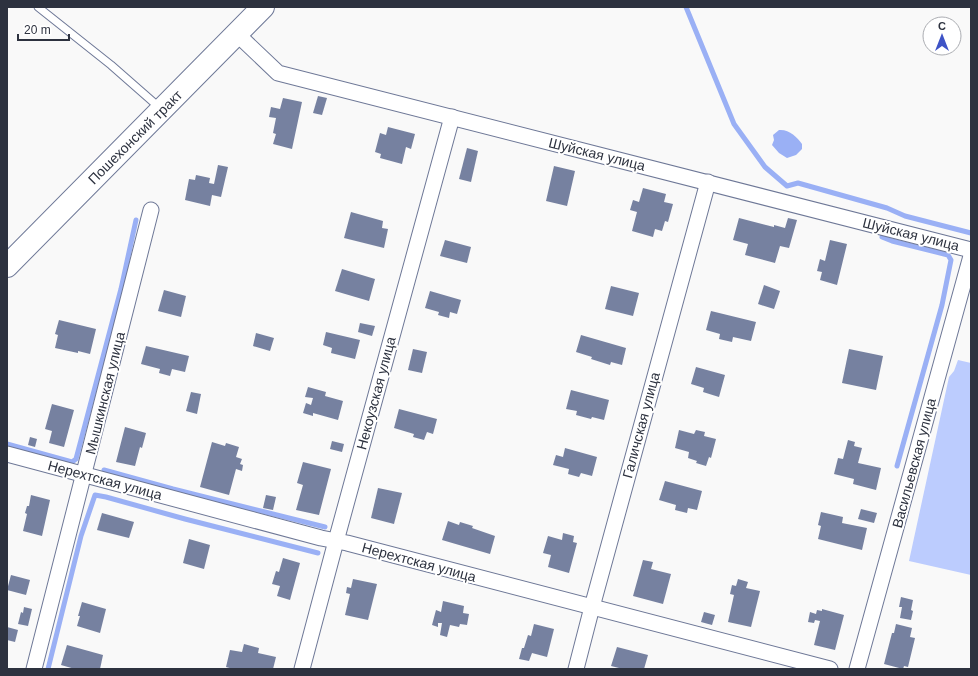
<svg xmlns="http://www.w3.org/2000/svg" width="978" height="676" viewBox="0 0 978 676" font-family="Arial,sans-serif">
<style>
.green{fill:#bcccfe}
.water{fill:#9ab0f5}
.lines{fill:none;stroke-linecap:round;stroke-linejoin:round}
.stream{stroke:#9ab0f5;stroke-width:5}
.building{fill:#7681a0}
.service-casing{stroke:#6e7897;stroke-width:9}
.minor-casing{stroke:#6e7897;stroke-width:17}
.primary-casing{stroke:#6e7897;stroke-width:24}
.service{stroke:#fff;stroke-width:7}
.minor{stroke:#fff;stroke-width:15}
.primary{stroke:#fff;stroke-width:22}
.labels{text-anchor:middle;dominant-baseline:central;stroke-width:4;stroke-linejoin:round;paint-order:stroke}
.street-label{font-size:14px;fill:#2d323f;stroke:#fff}
</style>
<rect width="100%" height="100%" fill="#f9f9f9"/>
<!-- green -->
<path class="green" d="M958,360L971,363V575L909,561L949,377L954,371Z"/>
<!-- water -->
<path class="water" d="M779,130C789,129 797,137 802,144V149L796,155L787,158L779,153L772,145L774,140L773,135Z"/>
<g class="lines">
<!-- stream -->
<g class="stream">
<path d="M686,7L734,124L765,167L787,186L798,183L887,208L905,216L971,233"/>
<path d="M882,237L892,241L948,255L951,260L942,305L897,466"/>
<path d="M7,444L72,462L76,459L121,289L136,220"/>
<path d="M104,470L173,489L325,527"/>
<path d="M48,669L81,536L95,495L106,497L185,519L318,553"/>
</g>
</g>
<!-- building -->
<g class="building">
<path d="M318,96L327,98L322,115L313,113Z"/>
<path d="M283,98L302,102L292,149L273,144L276,134L273,133L276,118L269,117L271,107L280,109Z"/>
<path d="M388,127L415,134L411,149L406,147L402,164L380,158L381,154L375,152L380,133L386,135Z"/>
<path d="M467,148L478,151L471,182L459,179Z"/>
<path d="M218,165L228,167L221,197L212,195L210,206L185,200L189,179L195,180L196,175L210,178L209,183L214,184Z"/>
<path d="M554,166L575,171L567,206L546,201Z"/>
<path d="M643,188L666,194L664,202L673,204L668,222L665,221L662,231L655,229L653,237L632,231L637,212L630,210L633,200L639,202Z"/>
<path d="M351,212L383,221L382,228L388,229L384,248L344,238Z"/>
<path d="M739,218L774,227V225L785,228L788,218L797,220L789,248L780,246L775,263L745,255L748,244L733,240Z"/>
<path d="M445,240L471,247L467,263L440,256Z"/>
<path d="M830,240L847,244L837,285L820,280L822,272L817,271L820,259L825,261Z"/>
<path d="M342,269L375,279L369,301L335,291Z"/>
<path d="M764,285L780,291L774,309L758,304Z"/>
<path d="M611,286L639,293L633,316L605,309Z"/>
<path d="M164,290L186,296L181,317L158,311Z"/>
<path d="M430,291L461,300L457,314L450,312L449,318L438,315L439,312L425,308Z"/>
<path d="M711,311L756,322L751,341L733,337L732,342L719,339L720,334L706,330Z"/>
<path d="M59,320L96,329L90,354L78,351V353L55,348L58,335L55,334Z"/>
<path d="M360,323L375,326L372,336L358,332Z"/>
<path d="M326,332L360,340L355,359L331,353L332,348L323,345Z"/>
<path d="M256,333L274,338L270,351L253,346Z"/>
<path d="M581,335L626,348L622,365L611,362L610,365L591,359L592,357L576,352Z"/>
<path d="M146,346L189,356L185,372L172,369L170,376L159,373L160,369L141,364Z"/>
<path d="M413,349L427,352L422,373L408,370Z"/>
<path d="M849,349L883,356L876,390L842,383Z"/>
<path d="M696,367L725,375L719,397L703,392L704,388L691,384Z"/>
<path d="M308,387L326,392L325,396L343,401L338,420L313,413V416L303,413L306,403L311,405L313,398L305,397Z"/>
<path d="M571,390L609,400L604,420L592,417L591,419L576,415L577,411L566,409Z"/>
<path d="M191,392L201,394L197,414L186,411Z"/>
<path d="M52,404L74,410L64,447L49,443L52,431L45,429Z"/>
<path d="M399,409L437,419L433,434L427,432L424,440L413,437L414,434L394,428Z"/>
<path d="M125,427L146,433L142,448L140,447L135,466L116,462Z"/>
<path d="M679,430L694,434L696,430L705,432L704,436L716,439L711,458L709,457L706,466L696,463L697,461L688,458L689,452L675,448Z"/>
<path d="M30,437L37,439L35,447L28,445Z"/>
<path d="M848,440L855,442L854,446L862,448L858,463L881,468L876,490L853,484L854,479L834,474L838,458L843,459Z"/>
<path d="M332,441L344,444L342,452L330,449Z"/>
<path d="M212,442L225,446L226,443L239,447L236,457L242,459L240,464L243,465L242,471L236,469L229,495L200,487Z"/>
<path d="M565,448L597,457L592,476L581,473L579,477L568,474L569,469L553,465L556,455L563,457Z"/>
<path d="M303,462L331,469L319,515L296,510L303,485L297,483Z"/>
<path d="M665,481L702,491L697,510L688,508L687,513L675,510L676,505L659,500Z"/>
<path d="M378,488L402,493L394,524L371,518Z"/>
<path d="M31,495L50,500L42,536L23,531L27,514L25,513L27,506H29Z"/>
<path d="M266,495L276,497L273,510L263,508Z"/>
<path d="M861,509L877,513L874,523L858,519Z"/>
<path d="M821,512L843,517L842,523L867,528L862,550L818,539L821,526L818,525Z"/>
<path d="M102,513L134,522L129,538L97,530Z"/>
<path d="M448,521L459,525L460,522L473,526L472,528L495,536L490,554L442,540Z"/>
<path d="M563,533L574,536L573,542L577,543L569,573L548,567L551,555L543,553L548,536L562,540Z"/>
<path d="M189,539L210,545L204,569L183,563Z"/>
<path d="M283,558L300,563L290,600L277,596L280,586L272,584L276,571L279,572Z"/>
<path d="M643,560L653,562L651,569L671,574L663,604L633,596Z"/>
<path d="M11,575L30,580L26,595L7,590Z"/>
<path d="M353,579L377,584L368,620L345,615L350,594L346,593L347,587L351,588Z"/>
<path d="M738,579L748,582L746,588L760,591L751,627L728,622L734,595L730,594L732,585L736,586Z"/>
<path d="M901,597L913,600L911,610L913,611L911,620L900,618L902,607H899Z"/>
<path d="M443,601L464,606L463,613L469,614L467,625L460,624L459,627L450,625L447,637L440,635L442,623H438V627L432,625L436,610L441,612Z"/>
<path d="M82,602L106,609L100,633L77,626L80,616H78Z"/>
<path d="M24,607L32,609L28,626L18,624L21,612L23,613Z"/>
<path d="M822,609L844,615L835,650L814,645L820,621L815,620L814,623L808,622L810,612L816,614L817,610L822,611Z"/>
<path d="M704,612L715,615L712,625L701,622Z"/>
<path d="M534,624L554,629L547,657L532,653L529,661L519,659L522,648H524L528,635L531,636Z"/>
<path d="M896,624L912,628L910,637L915,638L908,667L904,666L903,669L884,664L892,633H894Z"/>
<path d="M7,627L18,630L15,642L7,640Z"/>
<path d="M244,644L259,648L258,653L276,657L273,669H233L226,667L230,650L242,652Z"/>
<path d="M67,645L103,655L100,669H75L61,665Z"/>
<path d="M617,647L648,655L644,669H618L619,668L611,666Z"/>
</g>
<g class="lines">
<!-- service casing -->
<g class="service-casing">
<path id="service" d="M38,7L111,65L160,108"/>
</g>
<!-- minor casing -->
<g class="minor-casing">
<g id="minor">
<path d="M236,33L278,73L971,250"/>
<path d="M7,454L321,538L347,543L830,669"/>
<path d="M34,669L151,210"/>
<path d="M302,669L336,541L452,117"/>
<path d="M576,669L592,607L708,182"/>
<path d="M857,669L971,256"/>
</g>
</g>
<!-- primary casing -->
<g class="primary-casing">
<path id="primary" d="M7,266L263,7"/>
</g>
<!-- service -->
<use href="#service" class="service"/>
<!-- minor -->
<use href="#minor" class="minor"/>
<!-- primary -->
<use href="#primary" class="primary"/>
</g>
<g class="labels">
<!-- street labels -->
<g class="street-label">
<text transform="translate(135 137) rotate(-45)">Пошехонский тракт</text>
<text transform="translate(597 154) rotate(14)">Шуйская улица</text>
<text transform="translate(911 234) rotate(14)">Шуйская улица</text>
<text transform="translate(105 393) rotate(-76)">Мышкинская улица</text>
<text transform="translate(376 393) rotate(-75)">Некоузская улица</text>
<text transform="translate(641 425) rotate(-75)">Галичская улица</text>
<text transform="translate(914 463) rotate(-75)">Васильевская улица</text>
<text transform="translate(105 480) rotate(15)">Нерехтская улица</text>
<text transform="translate(419 562) rotate(15)">Нерехтская улица</text>
</g>
</g>
<!-- border -->
<rect width="978" height="676" fill="none" stroke="#2d323f" stroke-width="16"/>
<!-- north arrow -->
<g transform="translate(942 36)"><circle r="19" fill="#ffffff" stroke="#abadb2"/>
<path d="M0-3L7 15L0 10L-7 15Z" fill="#3e53c6"/>
<text y="-6" font-size="11" font-weight="bold" text-anchor="middle" fill="#2d323f">С</text>
</g>
<!-- scale -->
<path d="M18 34v6h51v-6" fill="none" stroke="#2d323f" stroke-width="2"/>
<text x="24" y="34" font-size="12" fill="#2d323f" stroke="#ffffff" stroke-width="3" paint-order="stroke">20 m</text>
</svg>
